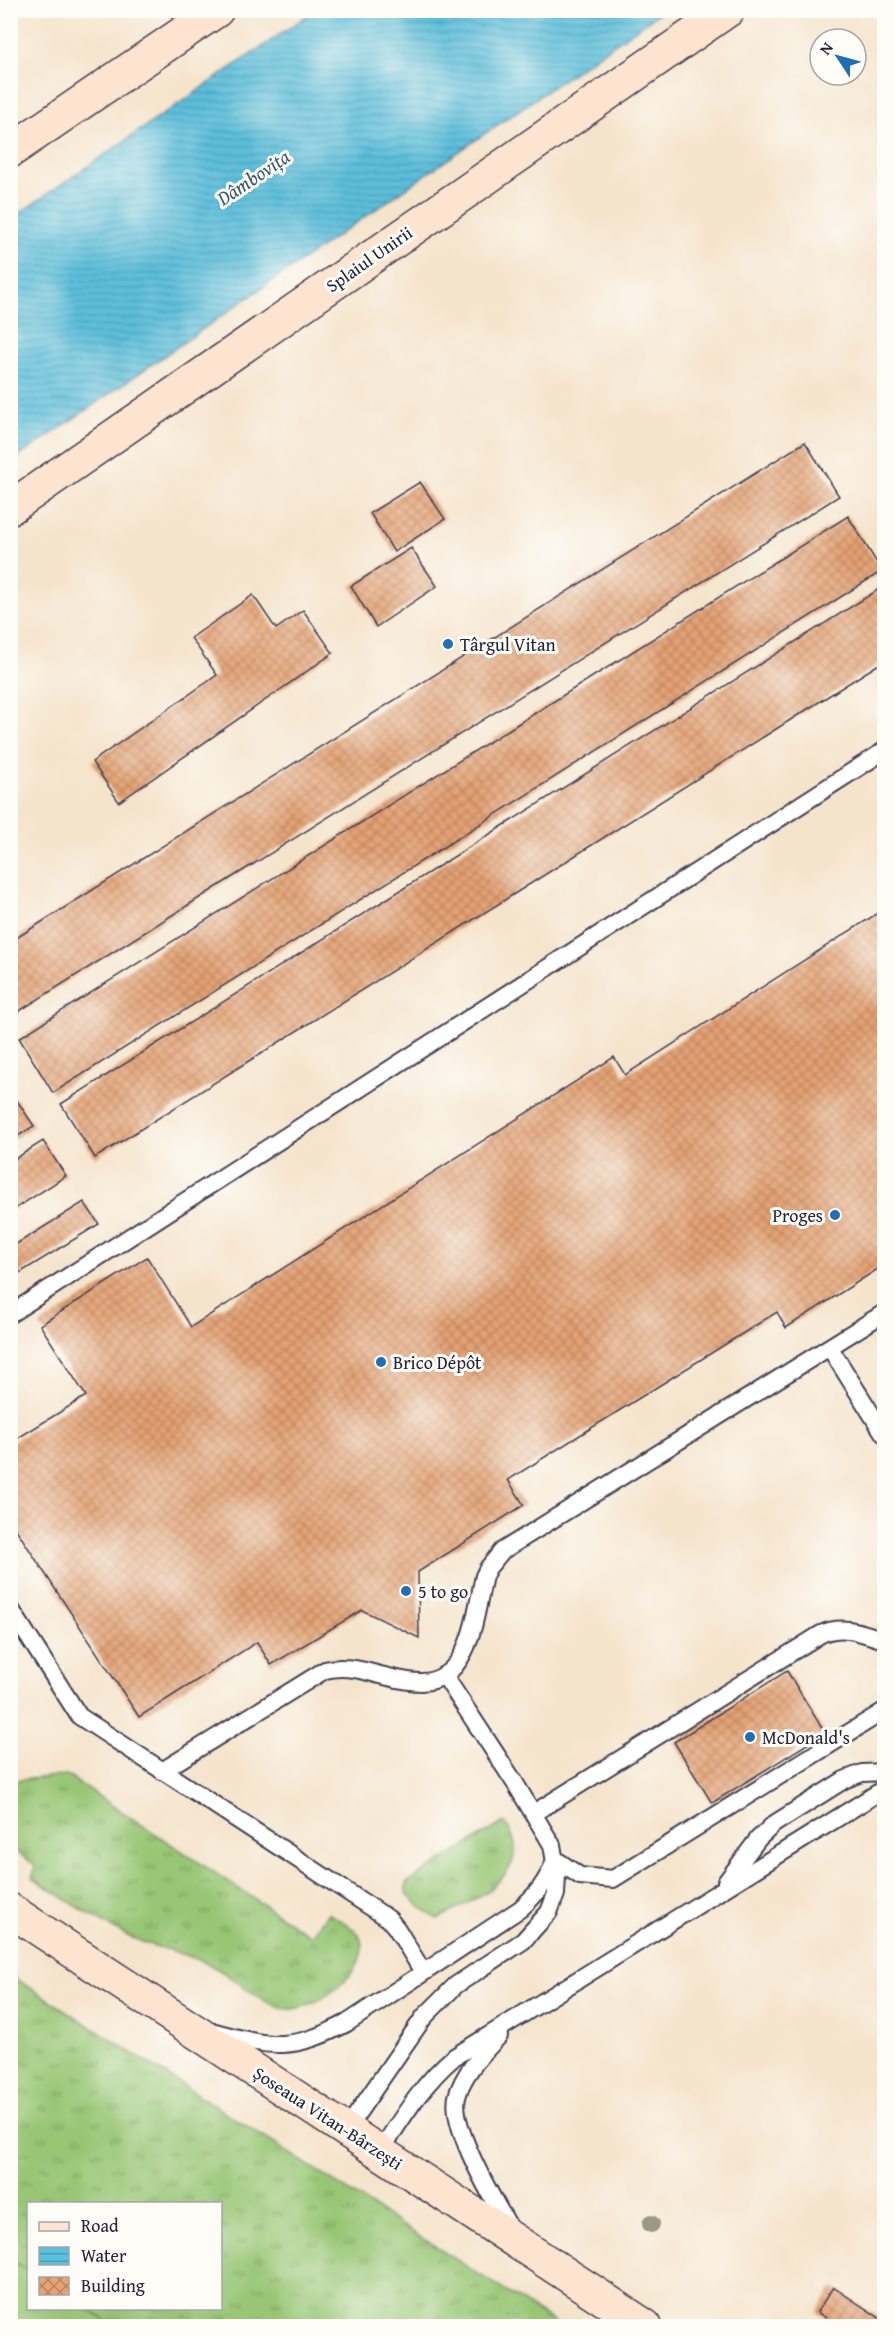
<svg xmlns="http://www.w3.org/2000/svg" width="895" height="2337" viewBox="0 0 895 2337" font-family="'Gentium Book Plus',serif">
<style>
.grass{fill:url(#grass-tufts);stroke:#5d7458;stroke-width:1.5}
.green{fill:#98c674;stroke:#5d7458;stroke-width:1.5}
.water{fill:url(#water-rules);stroke:#40708b;stroke-width:1.5}
.building{fill:url(#building-cross-hatch)}
.lines{fill:none;stroke-linecap:round;stroke-linejoin:round}
.service-casing{stroke:#423f51;stroke-width:20}
.secondary-casing{stroke:#423f51;stroke-width:36}
.service{stroke:#fff;stroke-width:16}
.secondary{stroke:#fde4d0;stroke-width:33}
.tree{fill:#989987}
.poi-dot{fill:#1f6fb2;stroke:#fdfcf7;stroke-width:2}
.labels{text-anchor:middle;dominant-baseline:central;stroke-width:6;stroke-linejoin:round;paint-order:stroke}
.street-label{font-size:18px;fill:#22223b;stroke:#fdfcf7}
.poi-label{font-size:18px;fill:#22223b;stroke:#fdfcf7;text-anchor:start}
.water-label{font-size:20px;font-style:italic;fill:#375973;stroke:#fdfcf7}
</style>
<defs>
<pattern id="grass-tufts" width="24" height="20" patternUnits="userSpaceOnUse" patternTransform="scale(1.5)"><rect width="24" height="20" fill="#98c674"/><path d="M3 7l-1-3M5 7V3M7 7l1-3M15 17l-1-3M17 17v-4M19 17l1-3" fill="none" stroke="#7ca060"/></pattern>
<pattern id="water-rules" width="6" height="5" patternUnits="userSpaceOnUse" patternTransform="scale(1.5)"><rect width="6" height="5" fill="#5dbfdb"/><path d="M0 2.5h6" fill="none" stroke="#4c9bb3"/></pattern>
<pattern id="building-cross-hatch" width="8" height="8" patternUnits="userSpaceOnUse" patternTransform="scale(1.5)"><rect width="8" height="8" fill="#e5a273"/><path d="M0 0l8 8M0 8l8-8" fill="none" stroke="#b98460"/></pattern>
</defs>
<rect width="100%" height="100%" fill="#fdfcf7"/>
<filter id="ink" filterUnits="userSpaceOnUse"><feTurbulence type="fractalNoise" baseFrequency=".0167" numOctaves="2"/><feDisplacementMap in="SourceGraphic" scale="12" xChannelSelector="R" yChannelSelector="G"/><feConvolveMatrix kernelMatrix="1 2 1 2 8 2 1 2 1" color-interpolation-filters="sRGB"/></filter>
<filter id="wash" filterUnits="userSpaceOnUse"><feTurbulence type="fractalNoise" baseFrequency=".008" numOctaves="4" result="noise"/><feDisplacementMap in="SourceGraphic" scale="24" xChannelSelector="R" yChannelSelector="G"/><feGaussianBlur stdDeviation="1.35" result="paint"/><feColorMatrix in="noise" values="0 0 0 0 0 0 0 0 0 0 0 0 0 0 0 0 0 1.4 0 .05"/><feComposite in="paint" operator="in"/></filter>
<g filter="url(#wash)">
<rect width="100%" height="100%" fill="#f5e4cc"/>
<!-- grass -->
<g class="grass">
<path d="M66,1775L311,1936L328,1913C338,1919 351,1925 358,1934C379,1967 309,2020 277,2007C253,1997 232,1975 208,1964C182,1951 152,1948 126,1935C94,1919 63,1897 33,1878L35,1865L11,1848V1781Z"/>
<path d="M504,1822C507,1827 512,1832 513,1838C527,1877 465,1906 437,1919L420,1907L406,1893V1883Z"/>
<path d="M10,1975L560,2326H115L87,2309L220,2308V2204H28V2271L11,2260Z"/>
</g>
<!-- green -->
<path class="green" d="M10,2260L28,2271V2308L87,2309L115,2326H11Z"/>
<!-- water -->
<path class="water" d="M314,11H662L11,462V219Z"/>
<g id="blocks">
<!-- building -->
<g class="building">
<path d="M805,442L839,496L10,1017V942Z"/>
<path d="M420,482L445,519L394,552L370,513Z"/>
<path d="M848,516L882,571L53,1093L19,1038Z"/>
<path d="M411,548L437,586L376,627L351,586Z"/>
<path d="M884,586V661L95,1158L61,1104Z"/>
<path d="M253,595L276,629L303,610L333,653L119,802L92,762L217,675L191,638Z"/>
<path d="M884,909V1265L786,1328L777,1312L508,1480L524,1505L418,1572L419,1638L362,1610L271,1665L257,1642L139,1717L10,1520V1443L86,1396L40,1325L147,1257L191,1327L614,1057L625,1075Z"/>
<path d="M16,1099L34,1126L10,1141V1103Z"/>
<path d="M43,1141L66,1176L10,1212V1162Z"/>
<path d="M84,1202L99,1224L10,1279V1248Z"/>
<path d="M787,1671L825,1733L712,1803L674,1742Z"/>
<path d="M833,2287L884,2321V2326H838L817,2312Z"/>
</g>
</g>
</g>
<g filter="url(#ink)">
<use href="#blocks" fill-opacity="0" stroke="#423f51" stroke-width="1.5"/>
<g class="lines">
<!-- service casing -->
<g class="service-casing">
<g id="service">
<path d="M10,1314L884,751"/>
<path d="M830,1348L884,1434"/>
<path d="M10,1608L79,1716L389,1919L397,1929L423,1972"/>
<path d="M162,1771L325,1670C344,1665 362,1670 380,1675C393,1678 407,1682 421,1682C471,1681 475,1613 484,1576L488,1568L502,1551L884,1313"/>
<path d="M534,1813L821,1634C843,1624 862,1633 884,1640"/>
<path d="M555,1859L580,1876L613,1879L884,1711"/>
<path d="M726,1882L758,1839L774,1824L844,1780L862,1773L884,1772"/>
<path d="M215,2032C273,2048 293,2051 347,2023L520,1909C536,1895 546,1883 554,1863"/>
<path d="M499,2036C483,2053 463,2073 457,2097C450,2128 495,2203 511,2230"/>
<path d="M346,2130L424,2017L456,1985L523,1941L549,1912L556,1894L557,1874L552,1845L515,1783L444,1675"/>
<path d="M380,2152C402,2118 423,2083 454,2057L884,1789"/>
</g>
</g>
<!-- secondary casing -->
<g class="secondary-casing">
<g id="secondary">
<path d="M10,151L217,10"/>
<path d="M10,508L728,10"/>
<path d="M10,1910L645,2326"/>
</g>
</g>
<!-- service -->
<use href="#service" class="service"/>
<!-- secondary -->
<use href="#secondary" class="secondary"/>
</g>
<!-- trees -->
<circle class="tree" cx="651" cy="2224" r="9"/>
</g>
<!-- markers -->
<g class="poi-dot">
<circle cx="448" cy="644" r="6"/>
<circle cx="835" cy="1215" r="6"/>
<circle cx="381" cy="1362" r="6"/>
<circle cx="406" cy="1591" r="6"/>
<circle cx="750" cy="1737" r="6"/>
</g>
<g class="labels">
<!-- street labels -->
<g class="street-label">
<text transform="translate(369 259) rotate(-35)">Splaiul Unirii</text>
<text transform="translate(328 2118) rotate(33)">Șoseaua Vitan-Bârzești</text>
</g>
<!-- poi labels -->
<g class="poi-label">
<text x="460" y="644">Târgul Vitan</text>
<text x="823" y="1215" text-anchor="end">Proges</text>
<text x="393" y="1362">Brico Dépôt</text>
<text x="418" y="1591">5 to go</text>
<text x="762" y="1737">McDonald's</text>
</g>
<!-- water labels -->
<g class="water-label">
<text transform="translate(253 177) rotate(-34)">Dâmbovița</text>
</g>
</g>
<!-- margin -->
<rect width="895" height="2337" fill="none" stroke="#fdfcf7" stroke-width="36"/>
<!-- legend -->
<rect x="27" y="2202" width="195" height="108" fill="#fdfcf7" stroke="#a5a5ac" stroke-width="1.5"/>
<rect x="39" y="2222" width="30" height="9" fill="#fde4d0" stroke="#a5a5ac" stroke-width="1.5"/>
<text x="81" y="2232" font-size="18" fill="#22223b">Road</text>
<rect x="39" y="2247" width="30" height="18" fill="url(#water-rules)" stroke="#a5a5ac" stroke-width="1.5"/>
<text x="81" y="2262" font-size="18" fill="#22223b">Water</text>
<rect x="39" y="2277" width="30" height="18" fill="url(#building-cross-hatch)" stroke="#a5a5ac" stroke-width="1.5"/>
<text x="81" y="2292" font-size="18" fill="#22223b">Building</text>
<!-- north arrow -->
<g transform="translate(838 57) rotate(306)"><circle r="28" fill="#fdfcf7" stroke="#a5a5ac" stroke-width="1.5"/>
<path d="M0-4.5L10 22L0 15L-10 22Z" fill="#1f6fb2"/>
<text y="-9" font-size="16" font-weight="bold" text-anchor="middle" fill="#22223b">N</text>
</g>
</svg>
